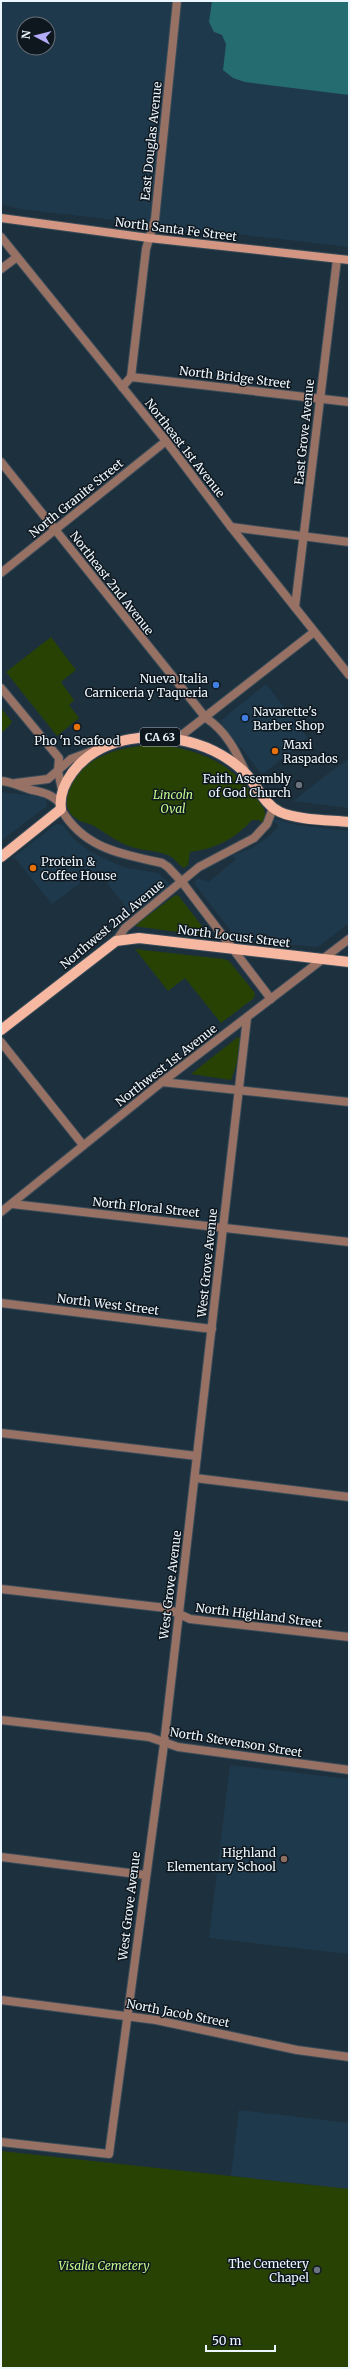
<svg xmlns="http://www.w3.org/2000/svg" width="350" height="2369" viewBox="0 0 350 2369" font-family="Merriweather,serif">
<style>
.built{fill:#1f394c;fill-rule:evenodd}
.green{fill:#284204}
.water{fill:#246c6f}
.lines{fill:none;stroke-linecap:round;stroke-linejoin:round}
.street-casing{stroke:#3a4c59;stroke-width:10}
.secondary-casing{stroke:#3a4c59;stroke-width:10}
.primary-casing{stroke:#3a4c59;stroke-width:12}
.street{stroke:#977164;stroke-width:8}
.secondary{stroke:#d39682;stroke-width:8}
.primary{stroke:#f7b8a2;stroke-width:10}
.shop-dot{fill:#3f7fe0;stroke:#0f171e;stroke-width:1.5}
.food-dot{fill:#e8710a;stroke:#0f171e;stroke-width:1.5}
.worship-dot{fill:#6b7280;stroke:#0f171e;stroke-width:1.5}
.education-dot{fill:#8d6e63;stroke:#0f171e;stroke-width:1.5}
.labels{text-anchor:middle;dominant-baseline:central;stroke-width:3;stroke-linejoin:round;paint-order:stroke}
.shield{fill:#0f171e;stroke:#aab3bb;stroke-width:1}
.shield-label{font-size:11px;font-weight:bold;fill:#ecf6fe}
.street-label{font-size:12px;fill:#ecf6fe;stroke:#0f171e}
.poi-label{font-size:12px;fill:#ecf6fe;stroke:#0f171e;text-anchor:end}
.park-label{font-size:12px;font-style:italic;fill:#c1f78d;stroke:#0f171e}
</style>
<rect width="100%" height="100%" fill="#1d303e"/>
<!-- built -->
<g class="built">
<path d="M1,1H349V247L20,209L1,204ZM24,24H48V48H24Z"/>
<path d="M266,684L308,738L264,773L260,772L220,721Z"/>
<path d="M349,759V808L293,801L333,770Z"/>
<path d="M1,792L43,797L46,800L47,806L1,841Z"/>
<path d="M274,819L297,825L349,831V923L318,947L241,940L236,938L194,883L197,878L209,882L236,859L231,856L252,848L268,837L279,826L272,821Z"/>
<path d="M56,824L63,825L73,838L89,851L107,860L126,868L158,873L169,883L168,888L132,915L97,870L52,904L14,857Z"/>
<path d="M230,1765L349,1779V1954L209,1938Z"/>
<path d="M239,2110L349,2123V2189L231,2176Z"/>
</g>
<!-- green -->
<g class="green">
<path d="M51,637L76,670L61,682L74,700L69,705L79,718L57,736L6,672Z"/>
<path d="M1,708L12,722L3,732H1Z"/>
<path d="M163,745C199,751 226,761 249,789C256,797 264,805 266,816L263,823L258,820H252C235,839 215,849 190,852L188,865L184,868C178,865 175,858 168,855C156,850 141,851 129,846C115,841 105,832 92,825C85,822 79,822 73,816C66,809 65,800 68,791C83,753 126,745 163,745Z"/>
<path d="M178,895L208,934L207,939L191,934L134,926L174,896Z"/>
<path d="M135,949L224,959L229,961L255,993L254,998L221,1023L185,978L168,991Z"/>
<path d="M238,1037L242,1041L240,1055L231,1080L191,1074Z"/>
<path d="M1,2151L349,2189V2368H1Z"/>
</g>
<!-- water -->
<path class="water" d="M212,1H349V95L245,82L233,78L223,70L226,44L222,35L214,32L209,22Z"/>
<g class="lines">
<!-- street casing -->
<g class="street-casing">
<g id="street">
<path d="M1,237L166,441L231,527L349,675"/>
<path d="M1,269L17,257"/>
<path d="M131,377L146,249L155,219L177,1"/>
<path d="M122,387L131,377L349,402"/>
<path d="M1,462L206,718C226,731 236,751 246,773"/>
<path d="M231,527L349,542"/>
<path d="M1,573L166,441"/>
<path d="M295,607L337,259"/>
<path d="M1,688L59,758L58,771L62,790"/>
<path d="M178,738L314,632"/>
<path d="M1,781C13,782 21,787 32,790C45,793 51,794 61,804"/>
<path d="M16,783L48,779L71,759L95,750"/>
<path d="M61,809C84,849 122,854 162,863L168,867L182,882L271,999"/>
<path d="M116,941L125,928L199,867L254,838L267,824L273,808"/>
<path d="M1,1042L83,1145"/>
<path d="M162,1082L349,1102"/>
<path d="M12,1204L349,1242"/>
<path d="M1,1212L162,1082L349,939"/>
<path d="M1,1303L212,1329"/>
<path d="M1,1433L197,1456"/>
<path d="M195,1478L349,1497"/>
<path d="M1,1589L166,1608L190,1619L349,1637"/>
<path d="M1,1720L149,1737L178,1747L349,1770"/>
<path d="M1,1857L145,1875"/>
<path d="M1,2000L156,2020L297,2050L349,2057"/>
<path d="M1,2142L109,2154L164,1744L247,1018"/>
</g>
</g>
<!-- secondary casing -->
<g class="secondary-casing">
<path id="secondary" d="M1,218L149,238L349,260"/>
</g>
<!-- primary casing -->
<g class="primary-casing">
<g id="primary">
<path d="M1,857L61,809C59,795 64,784 72,773C104,730 170,730 214,751C226,757 239,766 248,776C258,788 265,805 280,812C297,820 330,820 349,822"/>
<path d="M1,1030L116,941L139,938L349,962"/>
</g>
</g>
<!-- street -->
<use href="#street" class="street"/>
<!-- secondary -->
<use href="#secondary" class="secondary"/>
<!-- primary -->
<use href="#primary" class="primary"/>
</g>
<!-- markers -->
<g class="shop-dot">
<circle cx="216" cy="685" r="4"/>
<circle cx="245" cy="718" r="4"/>
</g>
<g class="food-dot">
<circle cx="77" cy="727" r="4"/>
<circle cx="275" cy="751" r="4"/>
<circle cx="33" cy="868" r="4"/>
</g>
<g class="worship-dot">
<circle cx="299" cy="785" r="4"/>
<circle cx="317" cy="2270" r="4"/>
</g>
<circle class="education-dot" cx="284" cy="1859" r="4"/>
<g class="labels">
<!-- shield labels -->
<rect class="shield" x="140" y="728" width="40" height="18" rx="3"/>
<g class="shield-label">
<text x="160" y="737">CA 63</text>
</g>
<!-- street labels -->
<g class="street-label">
<text transform="translate(151 141) rotate(-84)">East Douglas Avenue</text>
<text transform="translate(176 229) rotate(7)">North Santa Fe Street</text>
<text transform="translate(235 377) rotate(7)">North Bridge Street</text>
<text transform="translate(304 432) rotate(-84)">East Grove Avenue</text>
<text transform="translate(185 448) rotate(52)">Northeast 1st Avenue</text>
<text transform="translate(76 498) rotate(-39)">North Granite Street</text>
<text transform="translate(112 583) rotate(52)">Northeast 2nd Avenue</text>
<text transform="translate(112 924) rotate(-40)">Northwest 2nd Avenue</text>
<text transform="translate(234 936) rotate(7)">North Locust Street</text>
<text transform="translate(166 1065) rotate(-38)">Northwest 1st Avenue</text>
<text transform="translate(146 1207) rotate(6)">North Floral Street</text>
<text transform="translate(207 1263) rotate(-84)">West Grove Avenue</text>
<text transform="translate(108 1304) rotate(7)">North West Street</text>
<text transform="translate(170 1585) rotate(-83)">West Grove Avenue</text>
<text transform="translate(259 1615) rotate(7)">North Highland Street</text>
<text transform="translate(236 1742) rotate(9)">North Stevenson Street</text>
<text transform="translate(129 1906) rotate(-83)">West Grove Avenue</text>
<text transform="translate(178 2013) rotate(11)">North Jacob Street</text>
</g>
<!-- poi labels -->
<g class="poi-label">
<text x="208" y="678">Nueva Italia<tspan x="208" dy="14">Carniceria y Taqueria</tspan></text>
<text x="253" y="711" text-anchor="start">Navarette's<tspan x="253" dy="14">Barber Shop</tspan></text>
<text x="77" y="740" text-anchor="middle">Pho 'n Seafood</text>
<text x="283" y="744" text-anchor="start">Maxi<tspan x="283" dy="14">Raspados</tspan></text>
<text x="291" y="778">Faith Assembly<tspan x="291" dy="14">of God Church</tspan></text>
<text x="41" y="861" text-anchor="start">Protein &amp;<tspan x="41" dy="14">Coffee House</tspan></text>
<text x="276" y="1852">Highland<tspan x="276" dy="14">Elementary School</tspan></text>
<text x="309" y="2263">The Cemetery<tspan x="309" dy="14">Chapel</tspan></text>
</g>
<!-- park labels -->
<g class="park-label">
<text x="173" y="794">Lincoln<tspan x="173" dy="14">Oval</tspan></text>
<text x="104" y="2265">Visalia Cemetery</text>
</g>
</g>
<!-- border -->
<rect width="350" height="2369" fill="none" stroke="#ecf6fe" stroke-width="4"/>
<!-- north arrow -->
<g transform="translate(36 36) rotate(277)"><circle r="19" fill="#0f171e" stroke="#677078"/>
<path d="M0-3L7 15L0 10L-7 15Z" fill="#b5acf9"/>
<text y="-6" font-size="11" font-weight="bold" text-anchor="middle" fill="#ecf6fe">N</text>
</g>
<!-- scale -->
<path d="M206 2345v6h69v-6" fill="none" stroke="#ecf6fe" stroke-width="2"/>
<text x="212" y="2345" font-size="12" fill="#ecf6fe" stroke="#0f171e" stroke-width="3" paint-order="stroke">50 m</text>
</svg>
